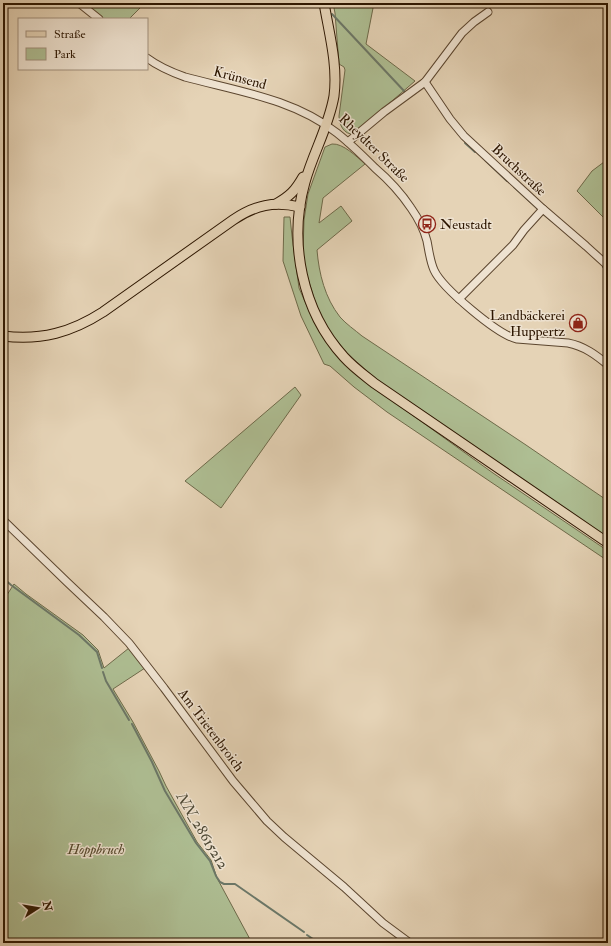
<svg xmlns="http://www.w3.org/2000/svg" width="611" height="946" viewBox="0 0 611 946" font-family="'IM FELL Double Pica',serif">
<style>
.green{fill:#aebe93;stroke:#6e6a4a}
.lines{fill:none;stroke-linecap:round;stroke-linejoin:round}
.stream{stroke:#6c7767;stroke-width:2}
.minor-casing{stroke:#5b452e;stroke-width:9}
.major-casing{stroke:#2d1600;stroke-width:11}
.minor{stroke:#eee2d0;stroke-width:7}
.major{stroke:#e5d3b6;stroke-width:9}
.labels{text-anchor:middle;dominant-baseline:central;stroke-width:3;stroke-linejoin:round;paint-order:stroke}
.street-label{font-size:14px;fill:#2d1600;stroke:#eee2d0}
.poi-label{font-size:14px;fill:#2d1600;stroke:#eee2d0;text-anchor:start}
.park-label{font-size:14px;font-style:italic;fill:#54482c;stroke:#eee2d0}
.water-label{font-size:15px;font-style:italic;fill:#4c4733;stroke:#eee2d0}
</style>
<rect width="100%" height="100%" fill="#e5d3b6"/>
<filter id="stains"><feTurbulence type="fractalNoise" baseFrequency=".005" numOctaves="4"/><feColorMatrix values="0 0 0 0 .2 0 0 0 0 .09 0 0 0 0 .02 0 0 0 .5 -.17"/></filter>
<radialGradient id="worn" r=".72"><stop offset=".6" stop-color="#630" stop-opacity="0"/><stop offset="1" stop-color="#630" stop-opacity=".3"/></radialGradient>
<!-- green -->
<g class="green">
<path d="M84,3H145L129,19H104Z"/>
<path d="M333,3H374L366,44L415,81L354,134C344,135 339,125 339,116L345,70L344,67L339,64L335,13Z"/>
<path d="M332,144C343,143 357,157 365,164L323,198L319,223L341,206L352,221L317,250C319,274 325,298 340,317C346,324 355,330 362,336L526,445L608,501V538L424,412L379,382L347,353L329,331L317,308L306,272L303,252L304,220L308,194L325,147Z"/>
<path d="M608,159V222L577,191L592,171Z"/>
<path d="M284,217H290L292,236L299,288L314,322L343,363L397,404L493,473L608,551V561L387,412L354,387L330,366L324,364L301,316L283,261Z"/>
<path d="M295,387L301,395L221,508L185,481Z"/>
<path d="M14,584L26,594L83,635L98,650L104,668L129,648L145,668L113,689L133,722L159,771L166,786L197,842L211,860L217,878L252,943H3V601Z"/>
</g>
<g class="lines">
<!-- stream -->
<g class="stream">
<path d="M332,14L405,92"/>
<path d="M465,143L475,152"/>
<path d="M485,160L507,181"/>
<path d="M514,187L538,209"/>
<path d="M542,213L553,222"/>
<path d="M603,267L608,271"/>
<path d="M3,578L11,585L79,635L97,652L102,668"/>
<path d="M103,672L106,681L129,720"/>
<path d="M132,724L152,762L165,791L196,843L210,861L216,876L220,882L224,884H235L304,932"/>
<path d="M307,935L319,943"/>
</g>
<!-- minor casing -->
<g class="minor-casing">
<g id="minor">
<path d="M79,3L99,19"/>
<path d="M147,58C159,67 171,72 185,77C237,91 294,99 337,133C351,144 363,156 375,168C389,180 401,193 411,208C418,218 424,229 427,241C429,251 430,261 434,270C442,288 498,335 517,339L568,343C584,346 596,355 608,365"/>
<path d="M425,82L450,119L464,136L543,209L586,246L608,266"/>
<path d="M348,142L384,112L425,82L462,33L474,22L488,12"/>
<path d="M459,299L513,245L524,230L543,209"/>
<path d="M3,520L67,582L104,617L129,643L164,688L233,781L267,821L284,837L344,887L383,923L410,943"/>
</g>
</g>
<!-- major casing -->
<g class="major-casing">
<g id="major">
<path d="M324,3C329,33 338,65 334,96C329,126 313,153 305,182C288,242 302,311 344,357C353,367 364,375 374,383L608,543"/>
<path d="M276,204C290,196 295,191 303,177"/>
<path d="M3,336C41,341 72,332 103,312L233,220C255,205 274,201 300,207"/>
</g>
</g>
<!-- minor -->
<use href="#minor" class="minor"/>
<!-- major -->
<use href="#major" class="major"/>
</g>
<!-- icons -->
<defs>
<g id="bus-ring" transform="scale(0.9)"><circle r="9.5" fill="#eee2d0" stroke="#8f2418" stroke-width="1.5"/><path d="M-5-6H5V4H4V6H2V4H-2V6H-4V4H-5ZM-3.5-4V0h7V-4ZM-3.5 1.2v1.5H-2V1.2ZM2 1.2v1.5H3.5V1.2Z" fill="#8f2418"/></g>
<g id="shop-ring" transform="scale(0.9)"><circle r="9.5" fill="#eee2d0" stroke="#8f2418" stroke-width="1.5"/><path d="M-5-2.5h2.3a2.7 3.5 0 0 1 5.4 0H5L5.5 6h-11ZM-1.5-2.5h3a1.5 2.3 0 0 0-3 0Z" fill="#8f2418"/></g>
</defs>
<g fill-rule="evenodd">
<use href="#bus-ring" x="427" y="224"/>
<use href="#shop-ring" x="578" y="323"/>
</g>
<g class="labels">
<!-- street labels -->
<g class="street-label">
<text transform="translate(240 78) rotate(15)">Krünsend</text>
<text transform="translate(374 148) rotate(44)">Rheydter Straße</text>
<text transform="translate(519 170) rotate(43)">Bruchstraße</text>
<text transform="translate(211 730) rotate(53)">Am Trietenbroich</text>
</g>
<!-- poi labels -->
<g class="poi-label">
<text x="440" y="224">Neustadt</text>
<text x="565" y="315" text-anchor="end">Landbäckerei<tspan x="565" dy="16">Huppertz</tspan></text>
</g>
<!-- park labels -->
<g class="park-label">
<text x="96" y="849">Hoppbruch</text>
</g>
<!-- water labels -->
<g class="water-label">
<text transform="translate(202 831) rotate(59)">NN_28615212</text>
</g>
</g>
<!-- margin -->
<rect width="611" height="946" fill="none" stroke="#e5d3b6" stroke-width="16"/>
<rect x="4" y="4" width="603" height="938" fill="none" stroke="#2d1600" stroke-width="2"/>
<rect x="8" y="8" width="595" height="930" fill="none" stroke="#2d1600"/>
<!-- legend -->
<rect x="18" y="18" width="130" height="52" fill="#eee2d0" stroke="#a1907d"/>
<rect x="26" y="31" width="20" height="6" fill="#e5d3b6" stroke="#a1907d"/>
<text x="54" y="38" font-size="12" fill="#2d1600">Straße</text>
<rect x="26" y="48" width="20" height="12" fill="#aebe93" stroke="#a1907d"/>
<text x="54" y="58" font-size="12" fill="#2d1600">Park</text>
<!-- north arrow -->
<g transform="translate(38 908) rotate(78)" stroke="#eee2d0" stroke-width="3" paint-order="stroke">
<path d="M0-3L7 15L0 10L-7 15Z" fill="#2d1600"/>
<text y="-6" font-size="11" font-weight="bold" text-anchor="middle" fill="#2d1600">N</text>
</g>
<rect width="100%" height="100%" filter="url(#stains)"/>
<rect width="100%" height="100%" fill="url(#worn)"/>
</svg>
